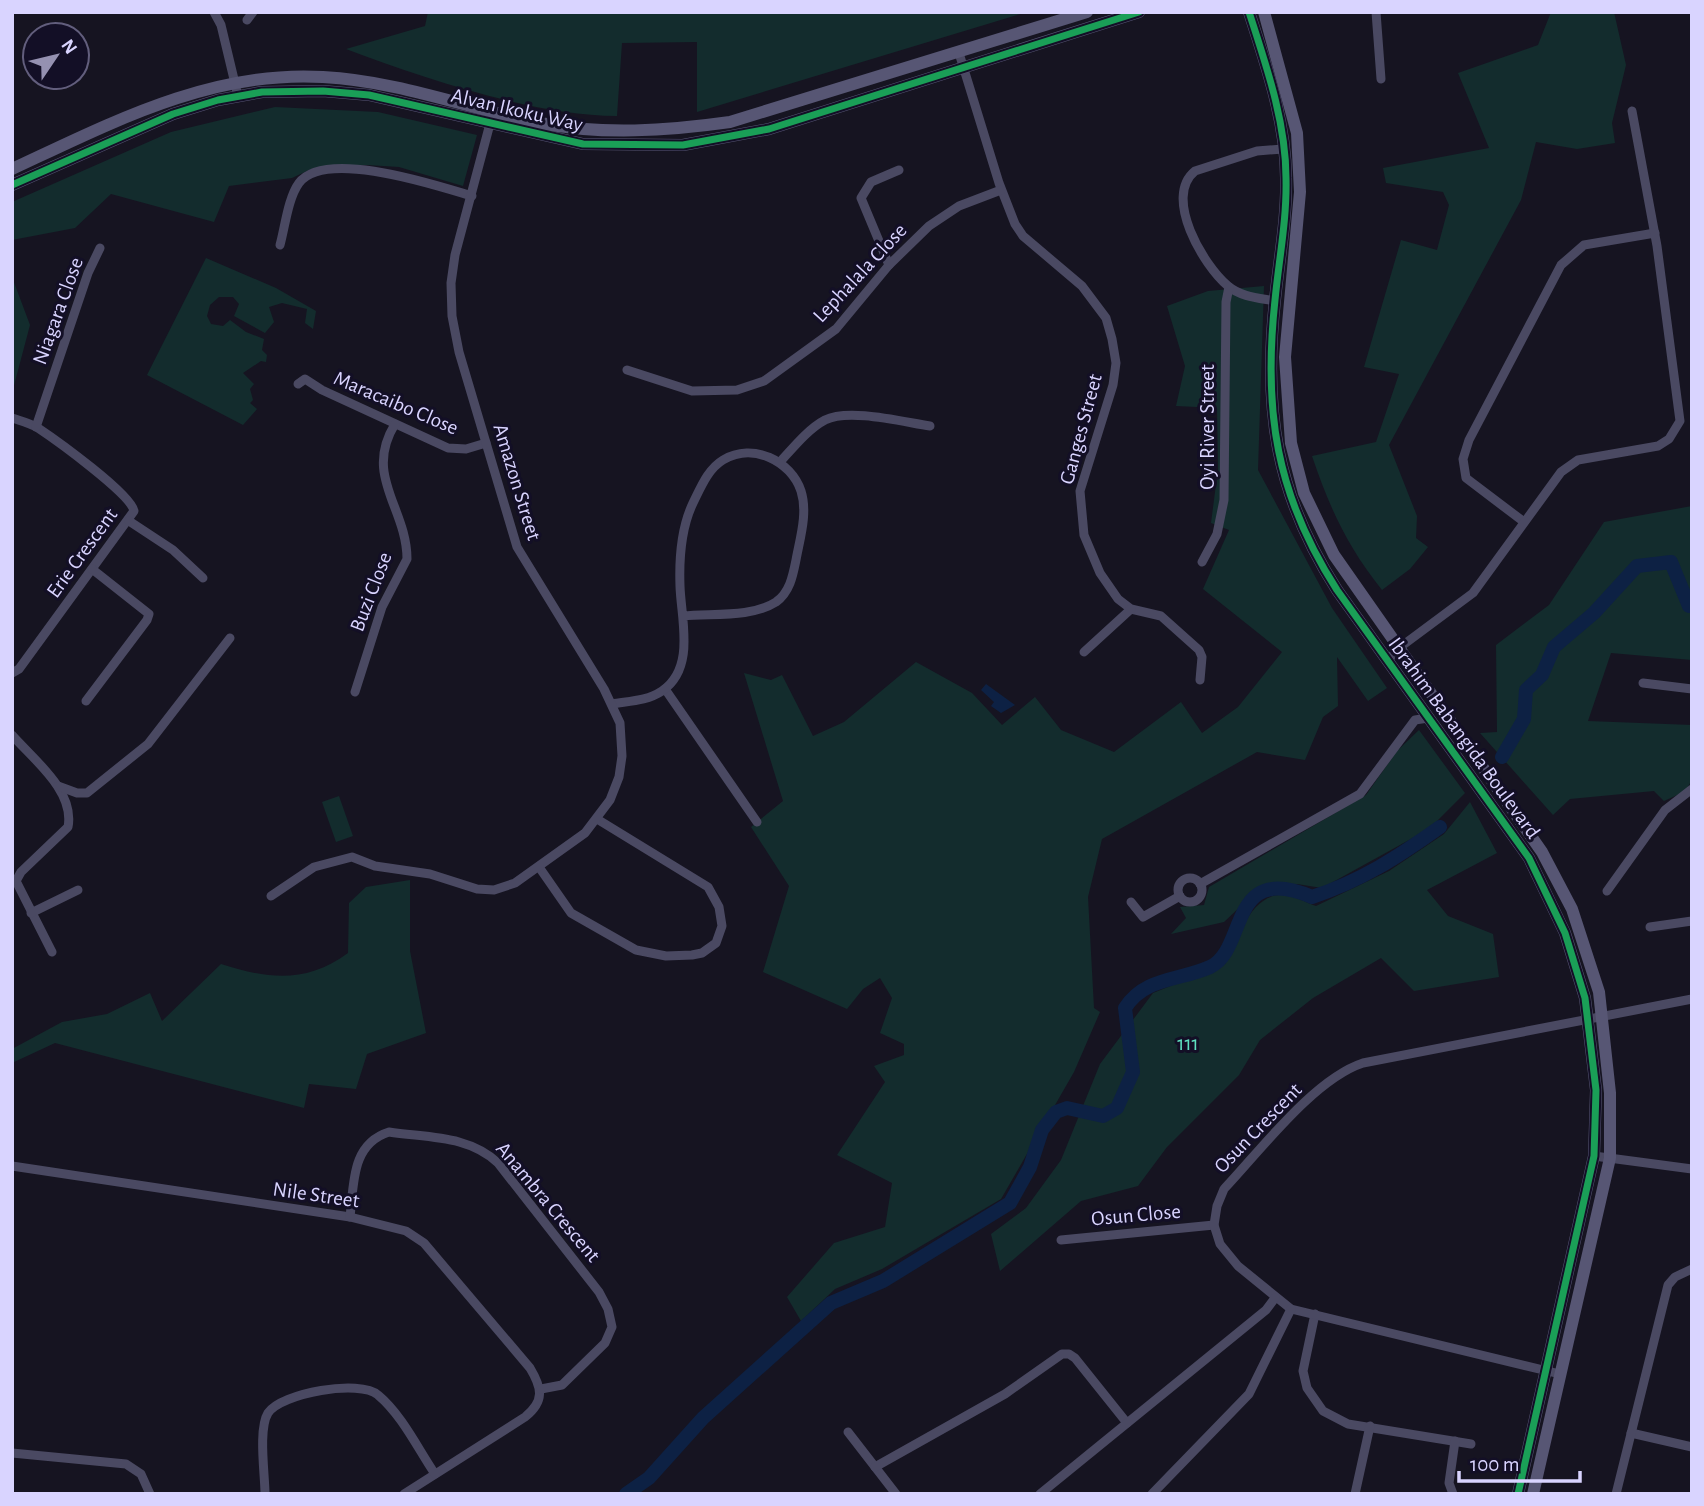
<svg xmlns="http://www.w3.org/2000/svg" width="1704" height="1506" viewBox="0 0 1704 1506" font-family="'Alegreya Sans',sans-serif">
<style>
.green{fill:#132c2d}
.water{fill:#0d2144}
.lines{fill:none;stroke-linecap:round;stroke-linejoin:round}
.river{stroke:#0d2144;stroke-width:14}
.street{stroke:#4a4962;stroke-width:9}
.secondary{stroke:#575674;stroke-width:12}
.cycleway-casing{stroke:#130f26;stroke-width:11}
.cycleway{stroke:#1a9f57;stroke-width:7}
.labels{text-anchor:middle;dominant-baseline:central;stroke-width:6;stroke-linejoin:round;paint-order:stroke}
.street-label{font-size:21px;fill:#d9d4ff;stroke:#130f26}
.park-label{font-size:21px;fill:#5fe0c0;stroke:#130f26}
</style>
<rect width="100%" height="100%" fill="#161421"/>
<!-- green -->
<g class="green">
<path d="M428,12H1027L697,112V42L622,43L617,116C532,115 426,79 346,49L425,26Z"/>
<path d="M1551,12H1614L1626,65L1612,123L1615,143L1577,149L1536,142L1521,200L1389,445L1417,516L1416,538L1428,547L1410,569L1382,590C1347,546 1330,509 1312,456L1376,442L1399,374L1364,367L1401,240L1437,250L1449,205L1443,192L1386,183L1383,168L1489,148L1458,73L1538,45Z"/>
<path d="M275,107L378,112L477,135L463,186L399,167L367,165H336L309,170L292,178L229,186L214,222L111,194L75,228L12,240V202L171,132Z"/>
<path d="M206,258L276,288L316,311L313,329L305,323L307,309L282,303L269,307L274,322L265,333L234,316L239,304L233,297H219L210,305L207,316L211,324L223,326L230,320L246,332L264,339L262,350L267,355L266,362L261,361L243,373L254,384L250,389L253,400L250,403L257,409L243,425L147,375Z"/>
<path d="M12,277L30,325L12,393Z"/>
<path d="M1264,286L1258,470L1332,608L1387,688L1368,701L1337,657L1338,706L1323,717L1305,760L1257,752L1102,839L1088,897L1094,1008L1100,1012L1074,1072L1001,1199L882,1269L835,1289L801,1321L787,1297L834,1243L885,1227L892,1183L837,1155L885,1082L874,1066L904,1055V1044L880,1033L892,998L880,978L863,989L847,1009L763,972L789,886L751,827L783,801L744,673L771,680L782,675L813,736L844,722L916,662L972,693L1002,725L1035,697L1061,730L1114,752L1181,702L1202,733L1238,707L1282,652L1203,589L1229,530L1211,523L1218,469L1217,408L1176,406L1185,366L1167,306L1208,291Z"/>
<path d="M1692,506V660L1611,653L1588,721L1692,725V779L1686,791L1664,801L1654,791L1570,799L1553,815L1480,733L1497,732L1496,645L1549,605L1604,522Z"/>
<path d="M1419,730L1465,793L1429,829L1322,888L1297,884L1261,887L1224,922L1171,934L1186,918L1180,907L1204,905L1209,887L1366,795L1397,751Z"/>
<path d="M339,796L353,836L336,842L322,802Z"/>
<path d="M1470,802L1497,853L1427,890L1448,916L1493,934L1499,977L1414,991L1381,958L1313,998L1260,1040L1239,1075L1167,1147L1138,1186L1081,1201L1000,1271L991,1234L1026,1208L1061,1160L1100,1064L1153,993L1225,964C1238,940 1250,892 1285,895C1295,896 1307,903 1316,906L1389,871L1444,834Z"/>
<path d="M410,880V951L426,1033L367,1054L356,1089L309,1084L304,1108L55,1043L12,1063V1049L62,1022L107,1014L150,993L162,1021L221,964C268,979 306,984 348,953L349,903L366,887Z"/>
</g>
<!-- water -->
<path class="water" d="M986,684L1015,705L1001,713L991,706L994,702L981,690Z"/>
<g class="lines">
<!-- river -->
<g class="river">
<path d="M1502,757L1524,719L1526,690L1542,675L1554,647L1594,613L1637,566L1671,562L1689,606L1692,605"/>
<path d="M626,1494L649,1478L703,1418L831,1303L883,1281L1010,1203L1030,1167L1042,1130L1056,1112L1067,1108L1103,1116L1117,1108L1133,1072L1125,1008C1145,977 1179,981 1210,967C1248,950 1227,861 1312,897C1361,881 1398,857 1440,827"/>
</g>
<!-- street -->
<g class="street">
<path d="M214,12L221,25L238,96"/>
<path d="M1376,12L1381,79"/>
<path d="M247,20L253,12"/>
<path d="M959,53L999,183L1015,224L1023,236L1082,286L1106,318L1112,339L1116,363L1113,385L1080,491L1084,535L1100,573L1118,599L1131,609L1161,616L1199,650L1202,657L1200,680"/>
<path d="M280,245C285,227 288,198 299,183C325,148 438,186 472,196"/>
<path d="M889,265L861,198L871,182L899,170"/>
<path d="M1275,301C1259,298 1241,297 1228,286C1203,265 1163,197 1195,171L1257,151L1283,149"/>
<path d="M627,370L692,391L737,390L764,381L836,329L889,265L929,226L959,206L1001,190"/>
<path d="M298,384L305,379L322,390L448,448L466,449L486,443"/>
<path d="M12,418C21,421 30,423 38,428C56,440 131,494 134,511L19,669L12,673"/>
<path d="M36,427L88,273L100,248"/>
<path d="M780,462C793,448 808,429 825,420C849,408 903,422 930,426"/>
<path d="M129,521L173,550L203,578"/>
<path d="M1524,522L1466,478L1463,459L1469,440L1561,265L1584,245L1655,233"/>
<path d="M1202,562L1217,534L1224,500L1226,302L1229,287"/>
<path d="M1084,652L1131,609"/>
<path d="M1387,661L1399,648L1473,593L1561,472L1578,460L1658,446L1669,439L1680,421L1657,246L1632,111"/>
<path d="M1643,683L1692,689"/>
<path d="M665,689L757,822"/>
<path d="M355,692L382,607L407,559C407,508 363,476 395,424"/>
<path d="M86,701L147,620L149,614L92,569"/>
<path d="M612,704C630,701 647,701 662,691C696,668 681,619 680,586C679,558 681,528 693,503C701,487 708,469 723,460C753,442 791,461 801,491C808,513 800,538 796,560C793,575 790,592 776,602C751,618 712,613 683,616"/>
<path d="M12,735C34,760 75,791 68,827L21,872L16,881L52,952"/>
<path d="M58,786L77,793H87L148,744L230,638"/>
<path d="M539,867L571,913L636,950L666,956L692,955L702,953L716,943L722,926L719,907L708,887L597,819"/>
<circle cx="1190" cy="890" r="12"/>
<path d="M1200,884L1360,794L1415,720L1428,718"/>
<path d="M1607,891L1665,810L1692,789"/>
<path d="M271,896L314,867L352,857L375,866L430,874L477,889L494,890L515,883L585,833L610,800L619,777L622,756L620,723L604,689L517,547L459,352L452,316L451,283L455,255L491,120"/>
<path d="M1131,902L1143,917L1180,896"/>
<path d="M31,913L78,890"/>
<path d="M1650,927L1692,921"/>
<path d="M1594,1156L1692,1169"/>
<path d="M12,1166L350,1217L406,1231L424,1243L530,1368C542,1388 545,1401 525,1417L404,1494"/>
<path d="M350,1217C354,1184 351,1144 389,1132C428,1138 468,1135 498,1163L599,1292L608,1309L612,1327L605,1343L562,1385L541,1389"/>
<path d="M1061,1240L1214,1225"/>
<path d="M1315,1314L1303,1371L1307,1388L1323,1411L1348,1424L1471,1444"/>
<path d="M1560,1374L1291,1309L1238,1266L1220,1244L1214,1225L1217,1206L1224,1189C1260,1151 1314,1079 1363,1063L1692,999"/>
<path d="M848,1432L896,1494"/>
<path d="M1631,1433L1692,1447"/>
<path d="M12,1453L126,1464L141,1474L150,1494"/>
<path d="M875,1467L1005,1394L1062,1354H1069L1075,1358L1127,1423"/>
<path d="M265,1494C265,1475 258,1429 268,1413C281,1393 360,1379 378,1395C402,1415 418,1449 435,1474"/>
<path d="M1040,1494L1266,1310L1275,1298"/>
<path d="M1152,1494L1249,1394L1291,1309"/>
<path d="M1355,1494L1370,1426"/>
<path d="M1453,1494L1449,1483L1455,1441"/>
<path d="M1616,1494L1668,1285L1675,1277L1692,1269"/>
</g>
<!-- secondary -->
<g class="secondary">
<path d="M1249,12C1266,65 1286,122 1286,178C1287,219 1279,259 1275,300C1263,411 1276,495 1337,590L1529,858L1565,933L1585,998L1596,1090L1594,1156L1518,1494"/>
<path d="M1264,12L1297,133L1300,192L1285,357L1291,443L1304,493L1334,555L1542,852L1572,909L1599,992L1610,1093V1158L1533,1494"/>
<path d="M12,169C111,123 211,70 323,77C398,81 467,108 540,123C603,135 666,131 730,122L1087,12"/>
<path d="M12,185L173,114L218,100L262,92L323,91L369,95L583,144L683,145L769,129L1139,12"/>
</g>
<!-- cycleway casing -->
<g class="cycleway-casing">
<g id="cycleway">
<path d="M1249,12C1266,65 1286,122 1286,178C1287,219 1279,259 1275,300C1263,411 1276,495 1337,590L1529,858L1565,933L1585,998L1596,1090L1594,1156L1518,1494"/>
<path d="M12,185L173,114L218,100L262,92L323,91L369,95L583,144L683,145L769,129L1139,12"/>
</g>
</g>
<!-- cycleway -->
<use href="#cycleway" class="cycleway"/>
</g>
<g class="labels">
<!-- street labels -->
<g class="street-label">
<text transform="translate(517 110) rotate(13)">Alvan Ikoku Way</text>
<text transform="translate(860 273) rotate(-47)">Lephalala Close</text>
<text transform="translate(58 311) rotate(-70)">Niagara Close</text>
<text transform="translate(396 403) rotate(23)">Maracaibo Close</text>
<text transform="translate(1207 427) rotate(-90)">Oyi River Street</text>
<text transform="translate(1081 429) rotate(-75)">Ganges Street</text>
<text transform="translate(517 482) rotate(73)">Amazon Street</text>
<text transform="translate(82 553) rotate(-54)">Erie Crescent</text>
<text transform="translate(371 592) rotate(-69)">Buzi Close</text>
<text transform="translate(1464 738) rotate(54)">Ibrahim Babangida Boulevard</text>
<text transform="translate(1258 1128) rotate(-46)">Osun Crescent</text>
<text transform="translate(316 1195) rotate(8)">Nile Street</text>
<text transform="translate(548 1202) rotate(50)">Anambra Crescent</text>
<text transform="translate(1136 1215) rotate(-5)">Osun Close</text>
</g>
<!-- park labels -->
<g class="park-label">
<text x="1188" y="1043">111</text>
</g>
</g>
<!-- border -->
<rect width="1704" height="1506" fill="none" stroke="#d9d4ff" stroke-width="28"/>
<!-- north arrow -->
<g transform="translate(56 56) rotate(55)"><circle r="33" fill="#130f26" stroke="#625e7d" stroke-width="2"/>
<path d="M0-5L12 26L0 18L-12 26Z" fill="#9591b1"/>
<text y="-10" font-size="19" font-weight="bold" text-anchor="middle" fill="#d9d4ff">N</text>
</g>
<!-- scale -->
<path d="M1459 1471v10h121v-10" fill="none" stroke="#d9d4ff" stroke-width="3.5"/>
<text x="1470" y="1471" font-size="21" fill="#d9d4ff" stroke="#130f26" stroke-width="5" paint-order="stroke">100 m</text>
</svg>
